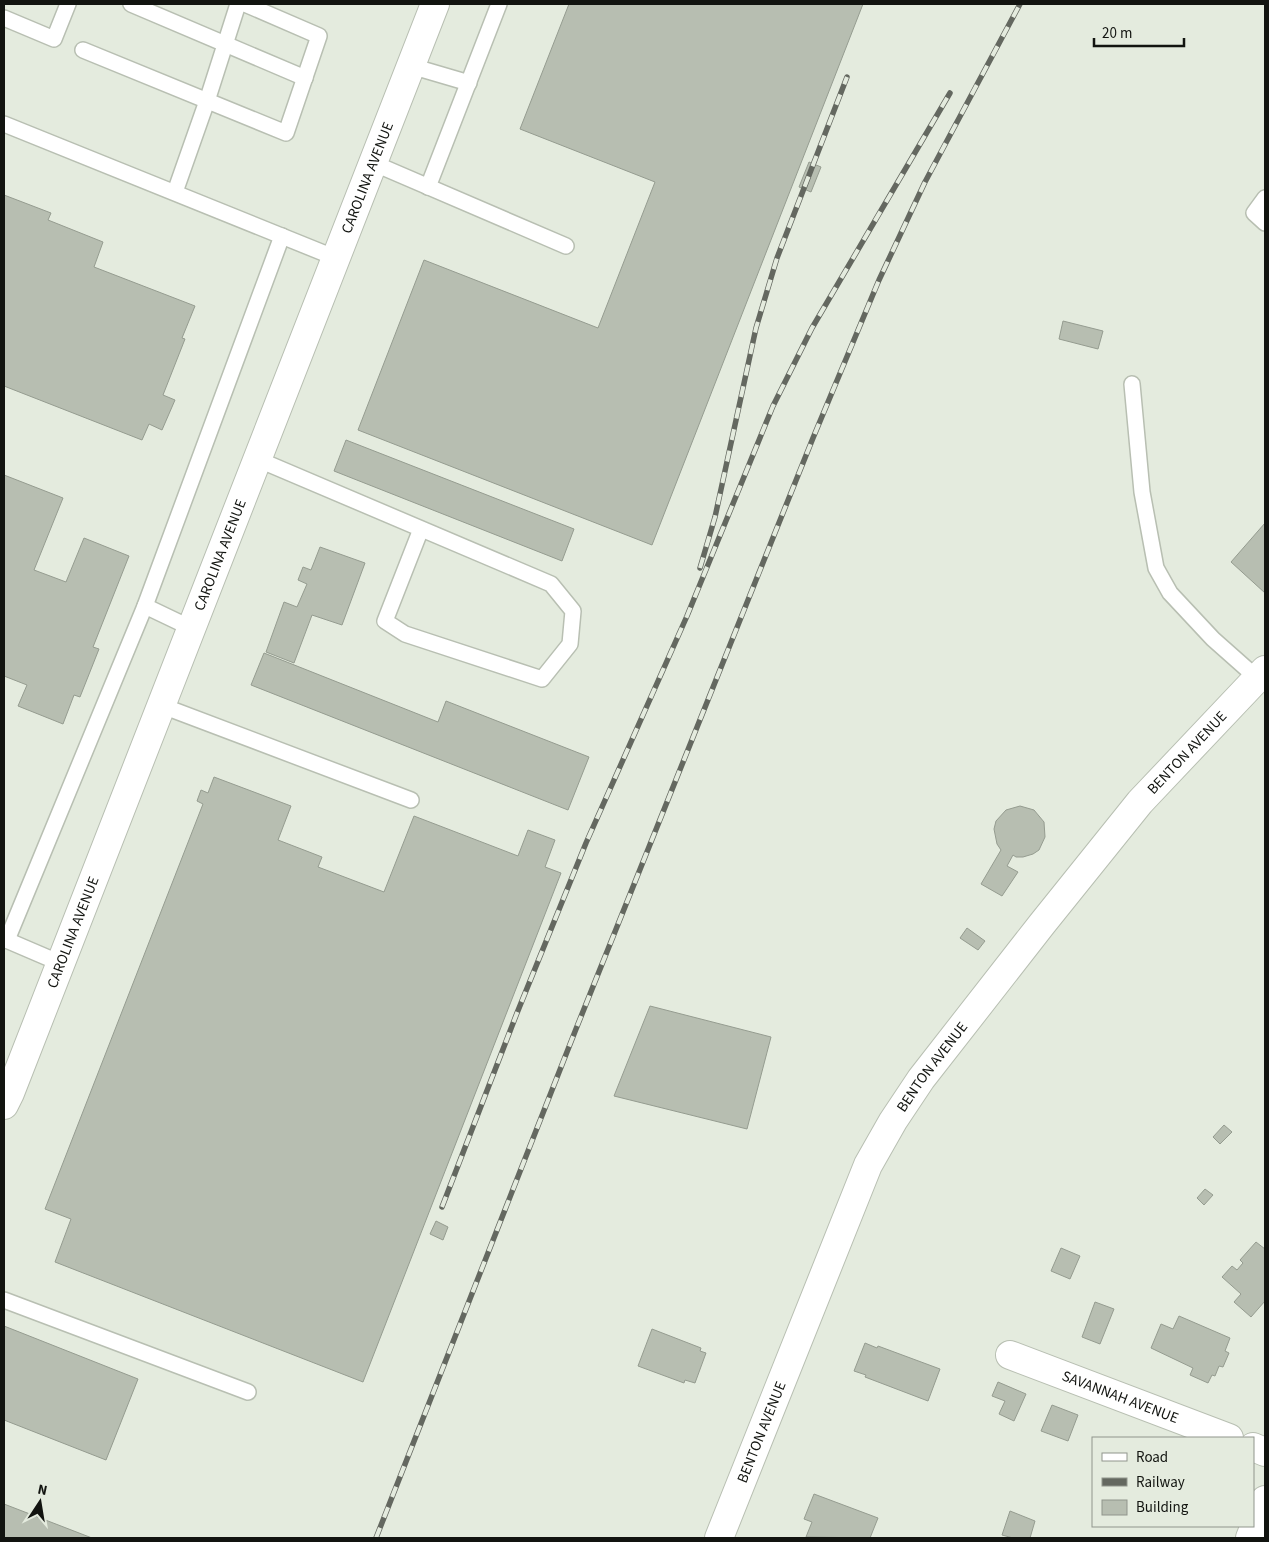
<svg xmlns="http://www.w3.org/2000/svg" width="1269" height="1542" viewBox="0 0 1269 1542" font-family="'Source Sans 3',sans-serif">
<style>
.building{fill:#b7beb1;stroke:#959c90}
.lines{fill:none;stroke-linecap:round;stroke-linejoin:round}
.lane-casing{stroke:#b8bfb2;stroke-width:18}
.street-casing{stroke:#b8bfb2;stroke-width:30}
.secondary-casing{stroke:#b8bfb2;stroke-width:30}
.lane{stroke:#fff;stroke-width:15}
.street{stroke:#fff;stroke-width:28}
.secondary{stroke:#fff;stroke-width:28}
.rail-casing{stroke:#646860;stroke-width:5.5}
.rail{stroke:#e4ebde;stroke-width:4;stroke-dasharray:11;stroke-linecap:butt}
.labels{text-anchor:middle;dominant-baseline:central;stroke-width:4;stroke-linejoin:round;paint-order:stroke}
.street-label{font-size:15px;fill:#121410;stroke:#e4ebde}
</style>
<rect width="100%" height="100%" fill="#e4ebde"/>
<!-- building -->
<g class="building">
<path d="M569,4H863L652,545L358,430L424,260L598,328L655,182L520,129Z"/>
<path d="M809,162L821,167L811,192L799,187Z"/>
<path d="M4,195L51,213L48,220L103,242L94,267L195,306L182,338L185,339L163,395L175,400L162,430L149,424L142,440L4,386Z"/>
<path d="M1063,321L1103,331L1098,349L1059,339Z"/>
<path d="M346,440L574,529L562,561L334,471Z"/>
<path d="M4,475L63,498L34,570L66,582L84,538L129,556L93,647L99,649L80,697L74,695L63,724L18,706L27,685L4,676Z"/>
<path d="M1265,523V593L1231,562Z"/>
<path d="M320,547L365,563L342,625L312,615L294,663L266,652L284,602L297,607L307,584L298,580L303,567L311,570Z"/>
<path d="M264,653L438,722L446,701L589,757L568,810L251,685Z"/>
<path d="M214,777L291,806L278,840L322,857L318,867L384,892L414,816L518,856L528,830L555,840L545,867L561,873L363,1382L55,1262L71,1219L45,1209L203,804L197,801L201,790L208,793Z"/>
<path d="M1020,806L1034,810L1044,822L1045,837L1039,850L1033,854L1023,857H1016L1013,855L1007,866L1018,872L1002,896L981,884L1001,850L997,844L994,829L996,821L1006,810Z"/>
<path d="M967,928L985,941L978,950L960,938Z"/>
<path d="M650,1006L771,1037L747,1129L614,1096Z"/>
<path d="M1224,1125L1232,1132L1220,1144L1213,1137Z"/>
<path d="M1205,1189L1213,1195L1204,1205L1197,1198Z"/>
<path d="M436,1221L448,1227L443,1240L430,1234Z"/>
<path d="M1256,1242L1265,1249V1301L1251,1317L1234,1302L1241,1294L1222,1277L1232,1266L1237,1270L1243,1263L1240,1260Z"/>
<path d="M1061,1248L1080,1256L1070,1279L1051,1271Z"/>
<path d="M1095,1302L1114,1309L1100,1344L1082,1337Z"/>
<path d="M1179,1316L1230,1338L1225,1351L1229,1353L1223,1367L1219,1366L1215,1376L1212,1375L1208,1383L1190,1375L1193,1368L1151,1348L1161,1324L1173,1329Z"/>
<path d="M4,1326L138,1379L106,1460L4,1420Z"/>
<path d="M652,1329L701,1348L700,1351L706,1353L695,1383L685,1380L684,1383L638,1366Z"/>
<path d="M865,1343L877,1348L878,1346L940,1369L928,1401L865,1377L866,1375L854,1371Z"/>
<path d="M998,1382L1026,1394L1014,1421L999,1414L1005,1401L992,1396Z"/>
<path d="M1052,1405L1078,1415L1068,1441L1041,1431Z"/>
<path d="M814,1494L878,1518L870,1538L806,1537L812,1522L804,1519Z"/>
<path d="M4,1504L92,1538H4Z"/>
<path d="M1010,1511L1035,1521L1030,1538H1013L1002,1535Z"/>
</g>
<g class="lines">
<!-- lane casing -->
<g class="lane-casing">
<g id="lane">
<path d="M131,4L305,78"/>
<path d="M4,18L54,39L68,4"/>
<path d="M83,50L286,133L319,36L245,4"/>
<path d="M411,66L469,83"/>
<path d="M4,124L336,258"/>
<path d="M373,163L566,246"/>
<path d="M428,187L499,4"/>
<path d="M175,192L207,101L238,4"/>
<path d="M1265,198L1254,213L1265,223"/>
<path d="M1132,384L1142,492L1156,568L1170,593L1213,639L1257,678"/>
<path d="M257,459L551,584L573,611L570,644L542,679L405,634L385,621L421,529"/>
<path d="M145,606L191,628"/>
<path d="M160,705L411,800"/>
<path d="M4,939L60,963"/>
<path d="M7,940L145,606L282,236"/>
<path d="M4,1300L248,1392"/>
</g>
</g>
<!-- street casing -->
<g class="street-casing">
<g id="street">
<path id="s1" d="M1010,1355L1229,1438"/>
<path d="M1253,1447L1265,1452"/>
<path id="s2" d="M719,1538L868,1165L893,1121L921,1079L1042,924L1140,802L1265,670"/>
<path d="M1250,1538L1265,1500"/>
</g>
</g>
<!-- secondary casing -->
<g class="secondary-casing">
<g id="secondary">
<path id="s3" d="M4,1105L10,1093L435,4"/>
</g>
</g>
<!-- lane -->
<use href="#lane" class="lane"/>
<!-- street -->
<use href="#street" class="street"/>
<!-- secondary -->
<use href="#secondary" class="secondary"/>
<!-- rail casing -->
<g class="rail-casing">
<g id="rail">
<path d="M700,568L715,517L756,328L777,258L847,77"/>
<path d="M442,1207L517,1013L586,843L687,616L773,406L812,328L950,93"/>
<path d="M376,1538L576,1029L813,438L879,280L925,182L1020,4"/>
</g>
</g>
<!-- rail -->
<use href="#rail" class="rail"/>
</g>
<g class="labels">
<!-- street labels -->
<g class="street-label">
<text stroke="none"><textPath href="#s3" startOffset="996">CAROLINA AVENUE</textPath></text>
<text stroke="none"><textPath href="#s3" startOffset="591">CAROLINA AVENUE</textPath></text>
<text stroke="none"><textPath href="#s2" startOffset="924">BENTON AVENUE</textPath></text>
<text stroke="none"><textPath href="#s3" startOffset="186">CAROLINA AVENUE</textPath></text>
<text stroke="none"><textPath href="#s2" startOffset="519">BENTON AVENUE</textPath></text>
<text stroke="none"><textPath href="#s1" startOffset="118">SAVANNAH AVENUE</textPath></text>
<text stroke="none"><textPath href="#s2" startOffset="114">BENTON AVENUE</textPath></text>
</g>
</g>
<!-- border -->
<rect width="1269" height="1542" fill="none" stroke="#121410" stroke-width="10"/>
<!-- legend -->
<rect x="1092" y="1437" width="162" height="90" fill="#e4ebde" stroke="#90958c"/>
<rect x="1102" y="1453" width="25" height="8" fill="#ffffff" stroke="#90958c"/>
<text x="1136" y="1462" font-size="15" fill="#121410">Road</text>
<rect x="1102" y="1478" width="25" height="8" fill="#646860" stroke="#90958c"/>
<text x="1136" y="1487" font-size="15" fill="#121410">Railway</text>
<rect x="1102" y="1500" width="25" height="15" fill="#b7beb1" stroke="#90958c"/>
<text x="1136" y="1512" font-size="15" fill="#121410">Building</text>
<!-- north arrow -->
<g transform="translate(40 1502) rotate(12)" stroke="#e4ebde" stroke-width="4" paint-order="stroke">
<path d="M0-4L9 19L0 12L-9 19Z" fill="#121410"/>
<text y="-8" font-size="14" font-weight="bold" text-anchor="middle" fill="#121410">N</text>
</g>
<!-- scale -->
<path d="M1094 38v8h90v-8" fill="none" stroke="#121410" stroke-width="2.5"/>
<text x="1102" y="38" font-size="15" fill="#121410" stroke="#e4ebde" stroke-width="4" paint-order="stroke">20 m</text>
</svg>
